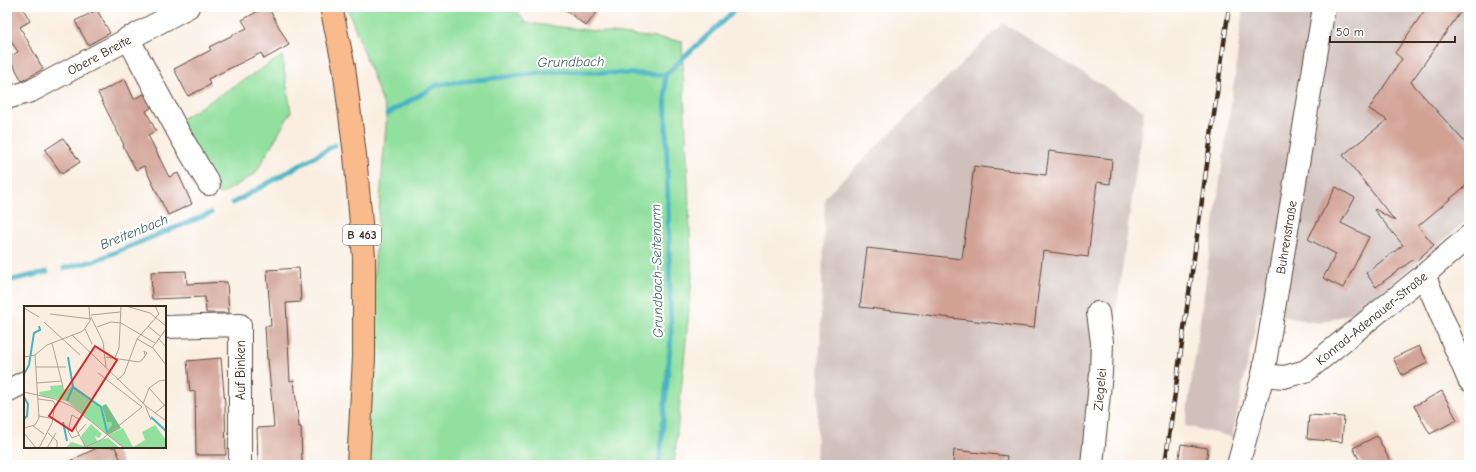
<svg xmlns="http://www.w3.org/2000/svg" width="1476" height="472" viewBox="0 0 1476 472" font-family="'Comic Neue',sans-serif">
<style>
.industrial{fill:#d0c0bc}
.green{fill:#92e09e;stroke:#66855e}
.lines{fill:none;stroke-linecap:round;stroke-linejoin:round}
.stream{stroke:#46b3c2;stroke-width:5}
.building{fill:#d1a194}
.minor-casing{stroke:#58473b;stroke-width:24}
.major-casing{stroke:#58473b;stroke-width:24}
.minor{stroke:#fff;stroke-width:22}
.major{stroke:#fabb8c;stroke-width:22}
.rail-casing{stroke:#3b2a1e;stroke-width:4.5}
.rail{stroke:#fff;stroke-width:3;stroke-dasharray:9;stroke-linecap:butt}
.labels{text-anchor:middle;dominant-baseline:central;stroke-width:4;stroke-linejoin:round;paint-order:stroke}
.shield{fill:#fff;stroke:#766a62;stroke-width:1}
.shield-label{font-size:12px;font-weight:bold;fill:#3b2a1e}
.street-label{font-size:13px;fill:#3b2a1e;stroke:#fff}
.water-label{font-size:14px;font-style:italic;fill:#3f6160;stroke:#fff}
.inset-river{fill:none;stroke:#46b3c2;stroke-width:2}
.inset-road{fill:none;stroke:#aea093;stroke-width:1}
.view{fill:#d62828;fill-opacity:0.15;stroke:#d62828;stroke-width:2}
.inset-edge{fill:none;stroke:#3b2a1e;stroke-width:2}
</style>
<rect width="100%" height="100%" fill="#fff"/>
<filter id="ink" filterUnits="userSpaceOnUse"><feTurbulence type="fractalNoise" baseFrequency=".025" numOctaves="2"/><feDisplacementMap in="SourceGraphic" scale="8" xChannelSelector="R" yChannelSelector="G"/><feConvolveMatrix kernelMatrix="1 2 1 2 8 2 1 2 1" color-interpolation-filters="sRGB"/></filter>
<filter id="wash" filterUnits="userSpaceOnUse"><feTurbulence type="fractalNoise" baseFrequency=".012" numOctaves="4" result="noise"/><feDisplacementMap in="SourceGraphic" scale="16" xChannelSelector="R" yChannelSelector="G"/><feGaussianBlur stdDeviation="0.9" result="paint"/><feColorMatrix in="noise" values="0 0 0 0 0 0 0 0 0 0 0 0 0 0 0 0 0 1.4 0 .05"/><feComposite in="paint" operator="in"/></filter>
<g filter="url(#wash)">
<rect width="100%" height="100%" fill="#faeee1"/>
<!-- industrial -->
<g class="industrial">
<path d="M1243,7H1469V219L1359,311L1319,323L1258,312L1232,437L1185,426L1235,75Z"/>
<path d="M1003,23L1144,111L1095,465H816L825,197Z"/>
</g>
<!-- green -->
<g class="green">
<path d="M347,7H517L515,9L526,23L682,41L692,278L674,465H358L387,114Z"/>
<path d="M282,56L291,112L255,174L220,195L181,123L183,118Z"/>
</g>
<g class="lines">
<!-- stream -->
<g class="stream">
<path d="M387,114L439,84L561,71L665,75L738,7"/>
<path d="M233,203L335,145"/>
<path d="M64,268L94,261L211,213"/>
<path d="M7,281L47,272"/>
<path d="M659,465L671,338L665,75"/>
</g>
</g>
<g id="blocks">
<!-- building -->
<g class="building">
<path d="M7,7H22L30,21L20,27L43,69L22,81L9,57L18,52L7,35Z"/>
<path d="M266,7H268L289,45L264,59L261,53L208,79L210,85L188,96L174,69L211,50L209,47L247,28L242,20Z"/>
<path d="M562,7H601L586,26Z"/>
<path d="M1427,7H1464L1411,82L1469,147V183L1418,226L1434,245L1416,261L1414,259L1376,287L1366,273L1403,245L1374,210L1375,209L1395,221L1343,155L1387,120L1369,109L1402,59L1395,53Z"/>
<path d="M97,10L110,33L88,45L75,21Z"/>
<path d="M125,79L134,99L144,94L151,108L146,111L156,131L148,135L169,177L178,173L192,204L168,215L144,166L136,170L123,146L124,145L98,93Z"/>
<path d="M63,138L80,162L62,174L45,150Z"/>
<path d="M1049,151L1112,159L1110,184L1097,182L1088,257L1043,251L1034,328L860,307L867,248L962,259L974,166L1046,175Z"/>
<path d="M1336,187L1355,198L1341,223L1369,237L1343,288L1323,278L1336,254L1308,239Z"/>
<path d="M299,268L301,302L286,303L290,381L294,380L299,427H301L302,465H258L257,428L274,427L268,359H267L265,326H271L267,270Z"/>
<path d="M186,271L187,284L227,282L229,313H206L205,297L152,299L151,272Z"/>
<path d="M1419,346L1428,363L1402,375L1393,358Z"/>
<path d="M221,358L225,405L226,455H196L195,391L190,392L187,361Z"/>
<path d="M1442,391L1457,420L1430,434L1414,406Z"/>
<path d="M1309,415L1344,417L1342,442L1307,439Z"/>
<path d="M1377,436L1392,465H1362L1353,448Z"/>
<path d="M1181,444L1208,448L1206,465H1178Z"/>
<path d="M99,447H115L123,465H61Z"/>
<path d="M954,450L1007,456L1006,465H953Z"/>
</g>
</g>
</g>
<g filter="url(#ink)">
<use href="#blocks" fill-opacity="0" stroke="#58473b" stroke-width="1"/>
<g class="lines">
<!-- minor casing -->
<g class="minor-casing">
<g id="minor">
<path d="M128,38L181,137L209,184"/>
<path id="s1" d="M7,98L31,91L188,7"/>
<path d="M1424,275L1469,380"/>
<path d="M165,327L240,325V465"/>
<path id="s2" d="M1263,375L1284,377L1306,371L1424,275L1469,236"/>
<path d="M7,391L25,382"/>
<path id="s3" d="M1092,465L1101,373L1102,342L1098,313"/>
<path id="s4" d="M1238,465L1263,375L1324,7"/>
</g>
</g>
<!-- major casing -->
<g class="major-casing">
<path id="major" d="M331,7L344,67L355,155L364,257V358L358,465"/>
</g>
<!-- minor -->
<use href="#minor" class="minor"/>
<!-- major -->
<use href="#major" class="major"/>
<!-- rail casing -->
<g class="rail-casing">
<path id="rail" d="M1165,465L1229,7"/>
</g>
<!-- rail -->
<use href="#rail" class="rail"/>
</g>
</g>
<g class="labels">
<!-- shield labels -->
<rect class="shield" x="343" y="225" width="38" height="20" rx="3"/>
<g class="shield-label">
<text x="362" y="235">B 463</text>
</g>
<!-- street labels -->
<g class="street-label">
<text stroke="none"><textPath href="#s1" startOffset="102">Obere Breite</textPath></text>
<text stroke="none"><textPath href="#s4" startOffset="233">Buhrenstraße</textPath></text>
<text stroke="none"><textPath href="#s2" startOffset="128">Konrad-Adenauer-Straße</textPath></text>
<text transform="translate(240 370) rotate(-90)">Auf Binken</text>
<text stroke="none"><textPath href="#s3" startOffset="76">Ziegelei</textPath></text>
</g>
<!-- water labels -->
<g class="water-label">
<text transform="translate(571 62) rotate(-1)">Grundbach</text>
<text transform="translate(134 232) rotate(-22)">Breitenbach</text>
<text transform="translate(657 271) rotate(-91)">Grundbach-Seitenarm</text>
</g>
</g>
<!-- overview -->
<g transform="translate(24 306)">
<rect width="142" height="142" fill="#faeee1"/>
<path d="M38,79L42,86L48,79L78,100L83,115L87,116L88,119L81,127L43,95L16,89L15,86L27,84L26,80ZM67,118L78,128L75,132L71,130L73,135L84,132L96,142H42L47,136L60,140L57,130ZM131,119L142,134V142H100L84,129L99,122L109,141L121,134L118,126Z" fill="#92e09e"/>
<path d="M82,98L97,122L84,129L81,127L88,119L87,116H83L78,100Z" fill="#75be85"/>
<path class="inset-river" d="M0,68L5,59L10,27L16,24L15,20M49,81L77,101L83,126M0,91L4,98L3,110L0,113M43,95L49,81L44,51M127,111L142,125M39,116L43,135"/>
<path class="inset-road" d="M102,0L126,7L142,20M0,2L15,11M26,8L67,13M67,9L96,6M67,11L79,36L82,61M20,16L56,49M124,20L136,30M73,21L87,16L97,17L131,37M61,23L68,38M48,29L121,99L127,114M134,32L142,41M113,33L129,42L142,59M28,37L39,81M128,42L142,23M0,51L11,49L23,39L59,25L66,15L65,0M82,51L115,56L118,54L123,47L120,45L121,49M91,52L95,42L97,0M12,61H42M74,67L118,101M93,74L100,68L113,33L135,8L131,0M13,77L37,75M125,82L142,101M0,86L31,93L49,101L100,142M14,93L29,95L31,98L28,117L15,142M119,98L125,82L135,75L142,74M122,100L142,115M131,107L142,98M15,110L30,113M9,120L20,128M0,122L11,119L15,112L11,49M0,127L12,142M24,127L33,135V142M54,127L62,118M55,129L48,132L44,125L48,109L55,113L52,123L61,140M23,142L32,127M59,142L77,134L118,101"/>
<path class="view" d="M71,40L93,54L48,125L25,110Z"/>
<rect width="142" height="142" class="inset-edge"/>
</g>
<!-- margin -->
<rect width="1476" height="472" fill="none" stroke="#fff" stroke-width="24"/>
<!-- scale -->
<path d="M1330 36v6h125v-6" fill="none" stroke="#3b2a1e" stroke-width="2"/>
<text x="1336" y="36" font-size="12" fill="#3b2a1e" stroke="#ffffff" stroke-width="3" paint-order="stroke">50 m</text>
</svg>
